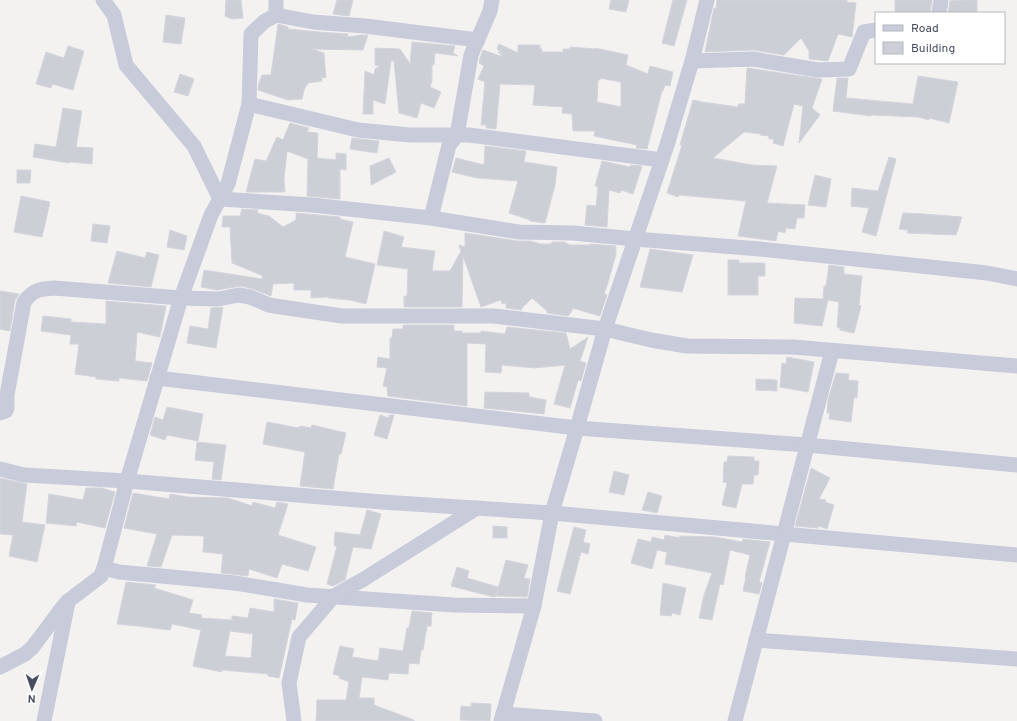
<svg xmlns="http://www.w3.org/2000/svg" width="1017" height="721" viewBox="0 0 1017 721" font-family="Overpass,sans-serif">
<style>
.building{fill:#cdcfd7;stroke:#d4d4dd;fill-rule:evenodd}
.lines{fill:none;stroke-linecap:round;stroke-linejoin:round}
.street{stroke:#c7cbda;stroke-width:15}
</style>
<rect width="100%" height="100%" fill="#f4f2f1"/>
<!-- building -->
<g class="building">
<path d="M226,0H241L243,18L232,19L225,16Z"/>
<path d="M337,0H353L349,16L333,14Z"/>
<path d="M611,0H629L626,12L609,9Z"/>
<path d="M673,0H687L674,46L662,43Z"/>
<path d="M717,0H847V2L856,3L852,37L838,34L828,61L809,59V51L801,38L784,55L753,50L705,52L714,8L716,9Z"/>
<path d="M895,0H932L930,13H895Z"/>
<path d="M962,0H977V13H948L950,1Z"/>
<path d="M166,15L185,18L181,44L163,42Z"/>
<path d="M278,24L288,27V29L319,32L348,34L347,37L361,35H368L363,50L312,49L324,53L326,78L322,77V81L308,83L304,90L302,99L288,100L258,90L259,83L262,75H271Z"/>
<path d="M412,42L455,46L453,53L458,56L435,53L434,65H432V81L430,87L441,92L434,108L421,103L417,118L399,113L394,61H391L385,104L373,100V114H363L365,71L374,75L375,69L380,66L375,65V48L400,49L410,64Z"/>
<path d="M499,44L518,53V45H540V49H542V52H563V49H570V47L595,49V48L628,55L626,65L648,74L650,66L673,72L670,86L665,85L663,91H662L647,149L636,148L637,145L594,136L595,131H573L572,114L562,113L563,107L533,105L535,85L500,84L496,129L486,128V125H481L485,82L478,79L484,66L479,63L480,58L483,50L503,57L498,52L503,54L497,49ZM600,78L621,82V107L597,102L598,80H600Z"/>
<path d="M68,46L84,51L73,90L52,84L51,88L36,84L46,52L64,58Z"/>
<path d="M747,68L822,79L812,108L820,115L799,143L803,106L794,104L783,146L773,143L774,139H769V136L760,135L761,134L744,132L713,158L752,165L777,166L767,203L805,205L804,218H797L795,229L786,228L785,233L778,231L776,241L738,236L746,201L679,195L678,197L667,193L682,145H680L693,100L702,102L738,107V104H745Z"/>
<path d="M180,74L194,79L188,96L174,92Z"/>
<path d="M918,76L958,82L949,123L929,118V120L918,117L871,115V116L833,111L837,78H848L846,98L913,104Z"/>
<path d="M63,108L82,111L76,147L93,148L92,164L70,162L69,163L33,157L35,144L56,147Z"/>
<path d="M290,123L309,128L307,132L318,133L317,158L336,160V153L346,154V170L340,169V199L307,196L308,159L287,151L284,179L285,192H246L255,159L266,161L277,137L283,140Z"/>
<path d="M352,138L379,141L377,153L350,149Z"/>
<path d="M485,146L526,151L524,162L557,167L555,185L545,223L530,221V220L509,213L518,181L477,178L452,172L456,158L484,165Z"/>
<path d="M889,157L896,159L876,236L862,232L869,208L851,206L852,188L878,191Z"/>
<path d="M389,158L396,172L371,185L370,166Z"/>
<path d="M602,161L630,167L631,165L642,166L633,194L621,190L620,193L609,190L607,227L585,225L587,205L596,206L598,187L595,186Z"/>
<path d="M17,170H31L30,183H17Z"/>
<path d="M815,175L831,179L826,207L808,205Z"/>
<path d="M21,196L50,202L42,237L14,232Z"/>
<path d="M242,209L258,210L257,213L269,216L283,227L296,220V213L340,217V219L353,222L345,257L375,264L366,304L350,300L328,298V297L311,298V290H294V283L273,284L271,296L253,289L241,286L217,290L201,287L204,270L262,279L263,276L232,263L230,227H222L223,216H240Z"/>
<path d="M903,213L924,214L962,217L956,235L907,233L908,230L899,229Z"/>
<path d="M93,224L110,226L107,243L91,241Z"/>
<path d="M170,230L187,236L184,250L167,247Z"/>
<path d="M384,231L404,237L401,247L435,251L432,271H450L461,251L459,245L465,247V233L518,241H530L541,244H551L552,242H564L570,245H590V244L616,246V254L607,286L604,294L607,295L600,316L572,308L573,309L568,316L547,313V311L532,298L522,308V310L506,308V303L502,304L501,300L481,307L463,256L462,307H404V296H407L408,269L377,265Z"/>
<path d="M650,249L693,255L682,292L640,287Z"/>
<path d="M117,251L145,258L147,252L159,255L151,287L108,283Z"/>
<path d="M728,260H739V263H765V276H758V295H728Z"/>
<path d="M829,265L844,267V274L862,276L859,305L861,306L854,333L840,330V328L837,327L839,302L828,300L822,326L794,323L795,298L823,299L824,286H826Z"/>
<path d="M0,291L19,294L15,300L10,331L0,329Z"/>
<path d="M106,301L166,306L160,337L137,332L135,361L152,363L147,381L119,378V381L96,379V377L75,374L79,344H70L71,335L41,331L43,316L71,319V322L106,324Z"/>
<path d="M223,307L216,348L187,343L190,326L208,329L211,308Z"/>
<path d="M403,325H454V331H462V333H481V331L505,334L507,327L566,333L570,349L588,337L580,361L586,363L581,381L578,380L570,408L554,404L565,365L534,368L502,365L501,373L485,372L486,344L467,343V406L388,396L387,387L383,386L387,368L377,367L378,357L390,359V338H392L393,329H403Z"/>
<path d="M787,357L814,362L808,392L780,387L782,363L786,364Z"/>
<path d="M836,373L849,374L848,380L858,381L857,398L854,397L851,422L829,419L830,413H827L828,400Z"/>
<path d="M756,379L777,380V391L756,390Z"/>
<path d="M485,392L529,393V397L546,400L544,414L484,408Z"/>
<path d="M167,407L203,414L198,441L167,435L165,440L150,435L155,417L163,420Z"/>
<path d="M380,415L389,418V415H394L387,439L374,435Z"/>
<path d="M267,422L299,428L300,426L311,428L312,425L346,433L341,454H339L333,489L300,486L305,452L263,444Z"/>
<path d="M197,442L226,445L221,480L212,479L214,462L195,460Z"/>
<path d="M728,456L754,457V461H759L758,475H754L753,484H742L736,508L722,505L727,483L723,482L724,462H727Z"/>
<path d="M811,468L830,478L819,499L826,500L825,502L834,505L827,529L818,526V528L795,526Z"/>
<path d="M614,471L629,475L624,495L609,492Z"/>
<path d="M0,478L27,484L22,522L45,525L37,562L9,556L13,535L0,534Z"/>
<path d="M86,488H101L115,492L105,528L77,522L76,526L46,523L49,494L83,500Z"/>
<path d="M648,492L662,496L657,513L642,510Z"/>
<path d="M133,493L169,499L170,494L188,497L228,498L252,506L253,502L275,508L277,502L288,504L278,535L316,547L308,571L282,564L277,578L249,569L248,576L221,573L223,554L203,552L204,536L172,535L161,567L147,566L157,534L124,528Z"/>
<path d="M367,510L381,514L371,549L353,547L345,580L333,586L327,584L337,546H334L335,532L360,535Z"/>
<path d="M493,526L507,527V538H493Z"/>
<path d="M574,527L586,530L583,542L590,544L588,554L581,552L570,594L557,591Z"/>
<path d="M665,535L680,538L679,536L715,537L742,542L743,539L770,542L759,582L762,583L759,594L743,591L746,577H745L750,555L730,550L723,585L720,584L712,620L699,618L704,595L712,573L665,564L667,552L657,550L652,569L631,563L638,539L651,542L652,537L664,540Z"/>
<path d="M506,560L528,565L524,578L530,579L527,597L496,596Z"/>
<path d="M457,567L469,571L467,578L498,587L495,597L490,596L451,586Z"/>
<path d="M126,582L156,585L154,588L193,600L189,613L202,615L201,618L232,620V616L248,618L250,608L274,612V599L298,603L295,620L292,619L279,678L268,676V674L222,670V672L193,666L201,630L172,624L170,630L137,626L117,624ZM230,631L253,634L251,658L225,656Z"/>
<path d="M663,583L686,588L680,615L672,613L671,616L660,615Z"/>
<path d="M412,611L432,613L431,626H427L423,650H421L419,664L409,663L408,674L389,673L388,680L362,677L359,698H374V705L414,720V721H316L317,700H346L349,682L339,678L340,676L333,674L340,646L354,649L352,657L378,661L380,648L403,651L407,628H409Z"/>
<path d="M471,703L491,704L490,721L460,720L461,706L471,707Z"/>
</g>
<g class="lines">
<!-- street -->
<g class="street">
<path d="M103,0L114,15L126,65L194,146L220,199L312,205L431,218L519,232L573,233L635,239L760,249L987,273L1017,279"/>
<path d="M939,13L941,0"/>
<path d="M276,15L313,22L365,26L478,40"/>
<path d="M692,61L753,59L818,70L849,69L864,32L876,30"/>
<path d="M249,104L358,130L410,135H469L662,160"/>
<path d="M431,218L449,145L457,135L471,55L490,11L492,0"/>
<path d="M157,378L577,428L807,445L1017,465"/>
<path d="M0,413L6,411L7,408V395L24,302C33,290 39,289 54,288L181,298L218,299L239,295L250,297L269,305L281,307L342,316H494L605,329L651,340L687,346L793,347L1017,366"/>
<path d="M0,469L24,475L127,481L382,502L552,513L1017,555"/>
<path d="M104,568L127,481L181,298L211,215L228,184L249,104L251,34L265,21L276,15V0"/>
<path d="M756,640L1017,659"/>
<path d="M0,667L25,654L32,648L62,608L68,601L101,576L104,568L119,572L235,583L307,595L454,605L534,606"/>
<path d="M503,714L595,721"/>
<path d="M44,721L68,602"/>
<path d="M294,721L289,683L299,637L334,596L364,579L477,508"/>
<path d="M501,721L534,606L552,513L577,428L605,329L667,145L692,61L707,0"/>
<path d="M735,721L832,351"/>
</g>
</g>
<!-- legend -->
<rect x="875" y="12" width="130" height="52" fill="#ffffff" stroke="#b5b8c0"/>
<rect x="883" y="25" width="20" height="6" fill="#c7cbda" stroke="#b5b8c0"/>
<text x="911" y="32" font-size="12" fill="#474d61">Road</text>
<rect x="883" y="42" width="20" height="12" fill="#cdcfd7" stroke="#b5b8c0"/>
<text x="911" y="52" font-size="12" fill="#474d61">Building</text>
<!-- north arrow -->
<g transform="translate(32 689) rotate(182)" stroke="#ffffff" stroke-width="3" paint-order="stroke">
<path d="M0-3L7 15L0 10L-7 15Z" fill="#474d61"/>
<text y="-6" font-size="11" font-weight="bold" text-anchor="middle" fill="#474d61">N</text>
</g>
</svg>
